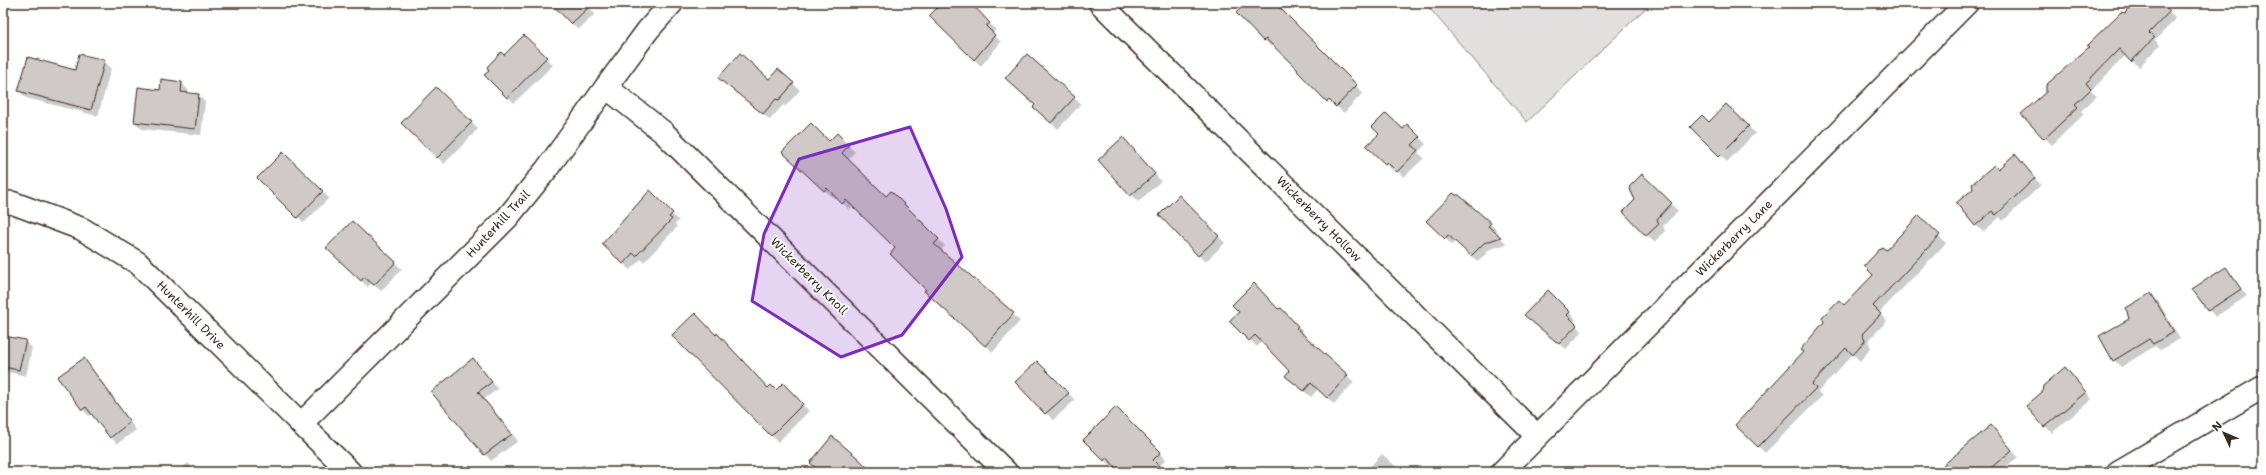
<svg xmlns="http://www.w3.org/2000/svg" width="2266" height="475" viewBox="0 0 2266 475" font-family="'Shantell Sans',sans-serif">
<style>
.green{fill:#e2e0de;stroke:#8e857e}
.shadow{fill:#0003}
.building{fill:#cfcac7;stroke:#3b2a1e}
.lines{fill:none;stroke-linecap:round;stroke-linejoin:round}
.minor-casing{stroke:#3b2a1e;stroke-width:25}
.minor{stroke:#fff;stroke-width:22}
.marked{fill:#7b2cbf;fill-opacity:0.2;stroke:#7b2cbf;stroke-width:3;stroke-linejoin:round}
.labels{text-anchor:middle;dominant-baseline:central;stroke-width:3.5;stroke-linejoin:round;paint-order:stroke}
.street-label{font-size:12px;fill:#3b2a1e;stroke:#fff}
</style>
<rect width="100%" height="100%" fill="#fff"/>
<filter id="ink" filterUnits="userSpaceOnUse"><feTurbulence type="fractalNoise" baseFrequency=".025" numOctaves="2"/><feDisplacementMap in="SourceGraphic" scale="8" xChannelSelector="R" yChannelSelector="G"/><feConvolveMatrix kernelMatrix="1 2 1 2 8 2 1 2 1" color-interpolation-filters="sRGB"/></filter>
<g filter="url(#ink)">
<!-- green -->
<path class="green" d="M1425,3H1651L1527,122Z"/>
<!-- shadow -->
<g class="shadow">
<path d="M552,3H585L595,14L578,30Z"/>
<path d="M943,3H969L996,30L992,33L1001,42L981,66L931,16Z"/>
<path d="M1237,3H1274L1363,93L1344,113L1336,106L1335,107L1299,72L1298,69L1273,44L1271,47L1238,13L1243,8Z"/>
<path d="M2136,3H2159L2176,19L2155,40L2160,45L2139,67L2126,55L2091,91L2097,96L2081,111L2084,114L2052,145L2023,115Z"/>
<path d="M524,36L553,65L514,103L486,75Z"/>
<path d="M104,61L111,68L98,116L26,98L19,91Z"/>
<path d="M778,70L800,90L786,106L783,105L770,120L719,78L770,80Z"/>
<path d="M182,83L188,90V94L198,95L205,102L201,135L142,129L135,122L161,91Z"/>
<path d="M436,89L478,129L444,164L403,123Z"/>
<path d="M1074,98L1081,104L1058,129L1041,114Z"/>
<path d="M1726,105L1755,133L1727,162L1692,127L1709,123Z"/>
<path d="M1407,126L1426,144L1418,152L1424,158L1404,177L1394,168L1392,170L1368,146L1403,130Z"/>
<path d="M837,135L855,152L848,160L886,198L891,192L945,246L940,251L1020,321L993,352L932,298L896,248L853,206L849,210L834,194L832,197L790,159L829,142Z"/>
<path d="M1130,145L1161,181L1138,202L1100,160Z"/>
<path d="M283,153L329,198L304,223L258,178Z"/>
<path d="M2021,162L2041,185L2003,221L2000,217L1983,232L1976,225L1974,189L1998,170Z"/>
<path d="M1642,175L1678,211L1663,226L1665,231L1654,242L1624,212L1636,200Z"/>
<path d="M650,192L679,221L675,224L677,227L644,262L641,259L630,270L603,244Z"/>
<path d="M1179,196L1225,243L1205,262L1160,215Z"/>
<path d="M1919,217L1946,243L1879,313L1887,321L1868,341L1871,348L1860,361L1853,354L1818,392L1822,396L1765,453L1736,425L1874,275L1886,252Z"/>
<path d="M1427,221L1490,224L1497,230L1495,233L1507,244L1490,249L1478,262L1456,241L1452,245Z"/>
<path d="M334,255L395,263L402,269L381,291L371,283L368,287Z"/>
<path d="M2225,268L2247,296L2215,317L2194,289Z"/>
<path d="M1548,291L1576,319L1573,322L1582,332L1566,349L1532,321Z"/>
<path d="M2151,294L2158,301L2180,339L2160,350L2155,346L2121,367L2114,360L2130,319Z"/>
<path d="M1278,310L1288,315L1304,333L1302,335L1354,382L1334,404L1318,389L1311,397L1293,382L1291,371L1262,341L1257,347L1231,321Z"/>
<path d="M3,334L25,341L32,348L26,376L3,371Z"/>
<path d="M673,335L768,390L776,391L783,385L809,411L778,442Z"/>
<path d="M83,359L114,397L113,398L136,430L117,444L93,414L89,416L83,410L59,378Z"/>
<path d="M473,359L498,389L484,399L518,441L491,461L433,392Z"/>
<path d="M1037,362L1075,400L1053,420L1016,382Z"/>
<path d="M2072,375L2092,399L2052,433L2027,406Z"/>
<path d="M1116,408L1166,459L1159,467L1163,472H1120L1114,464L1111,466L1085,440Z"/>
<path d="M1997,433L2018,457L2000,472H1952Z"/>
<path d="M1382,454L1402,472H1365Z"/>
<path d="M188,463L196,472H177Z"/>
<path d="M583,464L591,472H574Z"/>
</g>
<!-- building -->
<g class="building">
<path d="M551,3H593L571,24Z"/>
<path d="M942,3H971L990,23L986,26L995,35L974,60L929,16Z"/>
<path d="M1246,3H1275L1357,85L1336,107L1329,100L1327,102L1298,72L1297,69L1266,39L1263,41L1236,13Z"/>
<path d="M2134,3H2161L2170,11L2149,33L2154,38L2131,62L2119,49L2086,83L2091,89L2075,104L2078,107L2044,139L2021,114L2046,92V85L2089,47L2087,45L2121,12L2125,13Z"/>
<path d="M524,35L547,57L507,98L484,75L489,71L487,67L501,52L504,55Z"/>
<path d="M740,53L769,79L778,69L794,83L779,100L776,99L763,114L718,78Z"/>
<path d="M79,54L105,60L91,110L18,91L28,57L75,70Z"/>
<path d="M1027,54L1075,97L1051,123L1033,107L1035,105L1005,78Z"/>
<path d="M161,79L182,82L181,92L199,94L195,129L134,122L138,87L160,90Z"/>
<path d="M436,87L472,122L437,158L401,123Z"/>
<path d="M1726,104L1749,126L1719,156L1690,127L1702,115L1709,122Z"/>
<path d="M1386,113L1403,129L1407,124L1420,137L1412,145L1418,150L1397,172L1387,162L1385,164L1366,146L1379,134L1372,127Z"/>
<path d="M811,123L829,141L837,133L849,145L842,153L886,196L891,191L939,239L934,244L1014,313L985,346L924,291L926,290L890,254L895,248L846,200L842,204L827,188L824,191L782,152Z"/>
<path d="M1123,137L1155,174L1130,196L1098,160Z"/>
<path d="M283,152L323,191L297,218L257,178Z"/>
<path d="M2015,154L2035,178L1996,215L1992,211L1975,226L1956,203L1973,189L1972,184L1994,165L1998,169Z"/>
<path d="M1642,174L1672,203L1657,219L1659,224L1646,236L1623,212L1635,200L1629,187Z"/>
<path d="M650,190L673,213L669,217L672,219L636,256L633,253L623,264L602,244Z"/>
<path d="M1453,193L1456,195H1459L1491,223L1488,226L1501,237L1484,243L1471,256L1448,235L1445,239L1426,221Z"/>
<path d="M1179,195L1219,236L1198,256L1159,215Z"/>
<path d="M1919,215L1940,235L1873,306L1881,314L1862,334L1865,341L1853,355L1846,348L1812,384L1816,388L1758,447L1735,425L1803,352L1800,350L1824,322L1822,317L1839,300L1844,305L1873,275L1864,266L1882,247L1886,250Z"/>
<path d="M352,221L396,262L374,285L364,277L361,281L326,248Z"/>
<path d="M2226,267L2241,289L2208,311L2192,289Z"/>
<path d="M1254,283L1278,309L1281,308L1298,326L1296,328L1348,375L1327,398L1311,383L1304,391L1285,376L1289,371L1255,335L1249,341L1229,321L1239,312L1232,305Z"/>
<path d="M1548,290L1570,312L1567,315L1577,325L1559,344L1524,315Z"/>
<path d="M2151,293L2174,332L2153,344L2149,339L2113,361L2099,336L2129,319L2126,308Z"/>
<path d="M695,313L716,335L717,333L768,388L771,385L776,390L783,383L803,404L771,436L674,338L672,335Z"/>
<path d="M3,336L26,340L19,370L3,367Z"/>
<path d="M84,358L130,422L110,438L86,407L82,410L57,377Z"/>
<path d="M473,358L492,382L478,392L512,434L484,455L431,392Z"/>
<path d="M1037,361L1069,393L1045,414L1015,382Z"/>
<path d="M2065,367L2086,392L2044,427L2026,406L2042,392L2043,386Z"/>
<path d="M1116,407L1161,452L1153,460L1165,472H1119L1107,457L1104,461L1083,440Z"/>
<path d="M1991,425L2012,450L1986,472H1935Z"/>
<path d="M832,436L859,459L872,472H821L810,463Z"/>
</g>
<g class="lines">
<!-- minor casing -->
<g class="minor-casing">
<g id="minor">
<path d="M1100,3L1537,436"/>
<path d="M606,87L663,132L1006,472"/>
<path d="M3,202L13,203L82,229L138,263L350,472"/>
<path d="M301,424L507,218L546,170L606,87L648,30L672,3"/>
<path d="M1502,472L1967,3"/>
<path d="M2118,472L2263,387"/>
</g>
</g>
<!-- minor -->
<use href="#minor" class="minor"/>
</g>
</g>
<!-- marked area -->
<path class="marked" d="M910,127L946,209L962,257L902,335L841,357L752,301L764,234L799,159Z"/>
<g class="labels">
<!-- street labels -->
<g class="street-label">
<text transform="translate(1319 219) rotate(45)">Wickerberry Hollow</text>
<text transform="translate(498 224) rotate(-47)">Hunterhill Trail</text>
<text transform="translate(1734 238) rotate(-45)">Wickerberry Lane</text>
<text transform="translate(809 276) rotate(45)">Wickerberry Knoll</text>
<text transform="translate(191 315) rotate(45)">Hunterhill Drive</text>
</g>
</g>
<!-- margin -->
<rect width="2266" height="475" fill="none" stroke="#fff" stroke-width="16"/>
<rect x="8" y="8" width="2250" height="459" fill="none" stroke="#3b2a1e" stroke-width="1.5" filter="url(#ink)"/>
<!-- north arrow -->
<g transform="translate(2224 433) rotate(314)" stroke="#ffffff" stroke-width="3" paint-order="stroke">
<path d="M0-3L7 15L0 10L-7 15Z" fill="#3b2a1e"/>
<text y="-6" font-size="11" font-weight="bold" text-anchor="middle" fill="#3b2a1e">N</text>
</g>
</svg>
